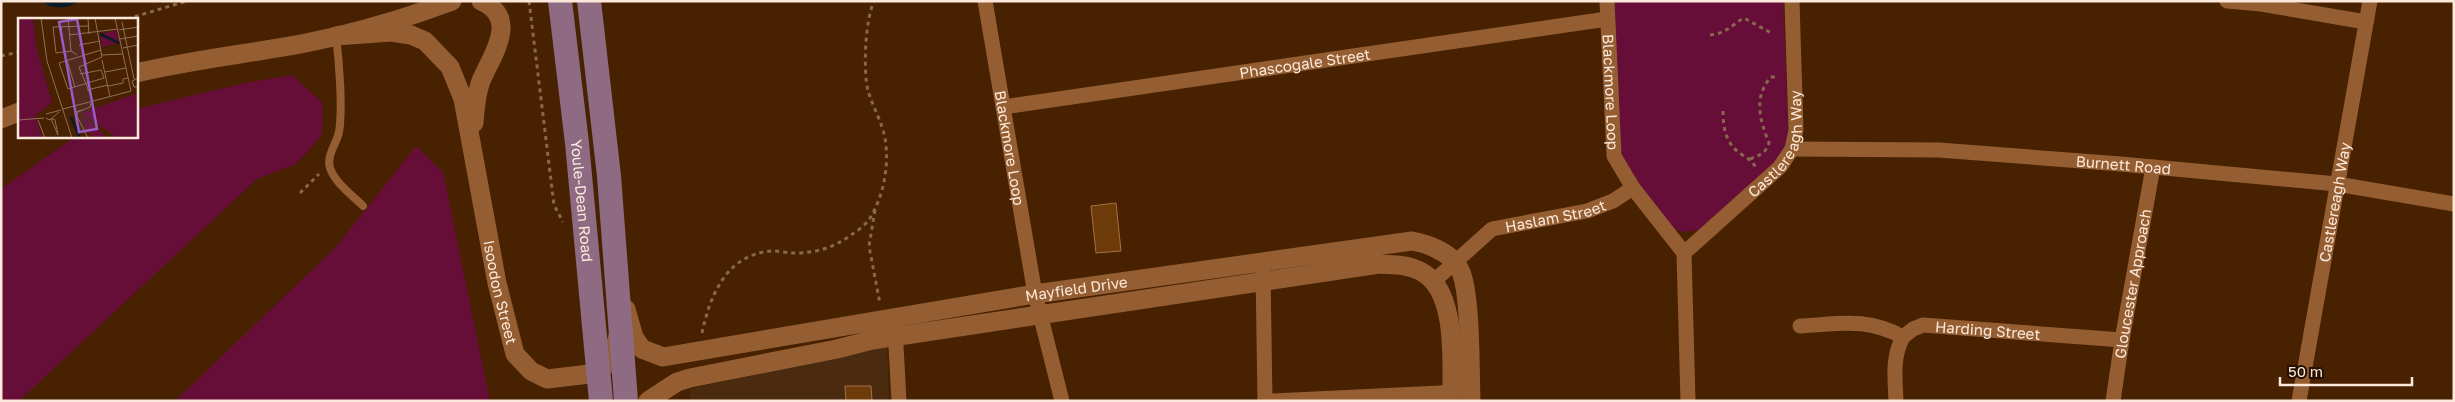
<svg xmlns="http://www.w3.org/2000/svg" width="2455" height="402" viewBox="0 0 2455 402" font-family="'Golos Text',sans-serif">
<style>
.built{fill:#4b2b10}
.green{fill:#670e38}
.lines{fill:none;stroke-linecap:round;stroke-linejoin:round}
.stream{stroke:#0b1b26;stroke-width:5}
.building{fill:#6d3b09;stroke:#a87044}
.path{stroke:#87684e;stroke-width:3;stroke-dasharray:4 4;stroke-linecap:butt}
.service{stroke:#955e32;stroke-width:8}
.minor{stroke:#955e32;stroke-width:15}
.tertiary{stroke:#955e32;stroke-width:19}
.primary{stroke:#8e6b82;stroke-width:24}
.labels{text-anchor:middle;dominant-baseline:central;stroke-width:4.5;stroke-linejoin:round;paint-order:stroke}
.street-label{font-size:15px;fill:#fce9db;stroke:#240e00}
.inset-river{fill:none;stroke:#0b1b26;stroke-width:2.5}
.inset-road{fill:none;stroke:#8f7158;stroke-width:1}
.view{fill:#9b5bc6;fill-opacity:0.15;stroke:#9b5bc6;stroke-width:2.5}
.inset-edge{fill:none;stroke:#fce9db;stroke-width:2.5}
</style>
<rect width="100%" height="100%" fill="#472100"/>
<!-- built -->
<path class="built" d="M887,345L889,401H690V389Z"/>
<!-- green -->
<g class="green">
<path d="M1612,1H1783L1789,141L1769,173L1700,230L1684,232L1670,228L1623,168L1618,136Z"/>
<path d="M292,75L322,102V134L312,147L296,164L257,179L19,401H1V189L76,136H136V109L245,83Z"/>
<path d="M416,146L443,172L490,401H175L336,247Z"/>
</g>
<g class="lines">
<!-- stream -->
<path class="stream" d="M46,1C56,7 65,6 75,1"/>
</g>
<!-- building -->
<g class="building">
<path d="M1116,203L1121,251L1096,253L1091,206Z"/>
<path d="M845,386H871L872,401H846Z"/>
</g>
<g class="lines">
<!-- path -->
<g class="path">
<path d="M529,1L554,205L563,222"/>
<path d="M127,19L187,1"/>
<path d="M1710,35C1727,33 1730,26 1744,18L1773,34"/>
<path d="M1,56L19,52"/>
<path d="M1723,111C1723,128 1726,144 1741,154C1748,159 1752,160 1756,168"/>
<path d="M1750,159C1760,155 1766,153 1769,143C1760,121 1753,97 1771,77H1776"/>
<path d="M300,193L319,174"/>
<path d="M875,210L869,246L880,304"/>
<path d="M702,333C710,296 726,254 772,251C779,251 787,253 794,253C816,253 833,248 851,235C857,231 866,225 870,218C885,194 891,157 883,130C879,117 872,104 868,91C863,70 865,21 874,1"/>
</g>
<!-- service -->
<path class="service" d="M336,36C339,61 343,108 339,132C337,143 326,156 330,168C335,183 352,195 363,206"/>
<!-- minor -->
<g class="minor">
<path id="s1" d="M985,1L1035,294L1062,401"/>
<path id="s2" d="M1607,1L1614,156L1633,188L1684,253L1688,401"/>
<path d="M2227,1L2261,4L2366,22"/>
<path id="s3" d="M1003,107L1607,19"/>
<path id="s4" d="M1792,149L1939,150L2121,164L2337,184L2454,204"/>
<path id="s5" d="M1684,253L1780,167L1792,149L1796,130L1792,1"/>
<path d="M1263,272L1265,401"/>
<path id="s6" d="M1433,282L1492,229L1587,211L1613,201L1633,188"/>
<path id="s7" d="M1800,326C1840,324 1866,317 1903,337L1913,329L1923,325L2122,340"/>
<path d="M895,327L899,401"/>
<path d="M1273,401L1461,392"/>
<path d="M1896,401C1895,379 1892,357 1903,337"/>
<path id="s8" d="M2113,401L2122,340L2153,167"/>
<path id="s9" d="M2299,401L2370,1"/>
</g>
<!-- tertiary -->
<g class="tertiary">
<path id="s10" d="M336,36L391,32L411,35L425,41L450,67L463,99L497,283L515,354L531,371L547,379L598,373L612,358L618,336"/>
<path d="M136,73C191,60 246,54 301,44C352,34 404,19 452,1"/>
<path d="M1,119L19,112"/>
<path d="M474,123C475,109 476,94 481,81C492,55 520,18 481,1"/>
<path id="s11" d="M626,309L634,337L642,349L663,357L1035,294L1412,241C1429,244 1452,253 1460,270C1471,290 1470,374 1471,401"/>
<path d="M648,401L677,382L690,378L837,349L872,340L1379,264C1393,265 1407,264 1420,271C1459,290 1451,365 1452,401"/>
</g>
<!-- primary -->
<g class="primary">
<path id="s12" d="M560,1L577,143L601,401"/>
<path d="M589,1L609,176L626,401"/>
</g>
</g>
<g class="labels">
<!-- street labels -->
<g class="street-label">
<text stroke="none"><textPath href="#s3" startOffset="305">Phascogale Street</textPath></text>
<text stroke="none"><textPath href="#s2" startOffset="91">Blackmore Loop</textPath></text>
<text stroke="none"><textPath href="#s5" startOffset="149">Castlereagh Way</textPath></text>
<text stroke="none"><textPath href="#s1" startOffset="149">Blackmore Loop</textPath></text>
<text stroke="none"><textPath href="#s4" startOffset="332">Burnett Road</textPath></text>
<text stroke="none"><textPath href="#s12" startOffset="201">Youle-Dean Road</textPath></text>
<text stroke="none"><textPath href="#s9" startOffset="202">Castlereagh Way</textPath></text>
<text stroke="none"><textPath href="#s6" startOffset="144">Haslam Street</textPath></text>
<text stroke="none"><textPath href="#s8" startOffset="119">Gloucester Approach</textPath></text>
<text stroke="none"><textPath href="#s11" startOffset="485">Mayfield Drive</textPath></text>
<text stroke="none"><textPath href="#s10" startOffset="358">Isoodon Street</textPath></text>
<text stroke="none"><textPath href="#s7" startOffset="194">Harding Street</textPath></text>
</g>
</g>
<!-- overview -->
<g transform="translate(18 18)">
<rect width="120" height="120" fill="#472100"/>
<path d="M0,0H15L18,26L34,85L17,98L25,120H0ZM98,12L102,25L84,29L82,16ZM120,75V120H99L64,95ZM63,99L66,100L91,120H74Z" fill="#670e38"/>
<path class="inset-river" d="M82,16L101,25M53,99L62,120"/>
<path class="inset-road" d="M23,0L29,43L54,120M50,0L53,33M70,0L71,16M97,0L113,73M104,4L116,61M43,8L46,34M101,12L120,9M51,17L100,11M102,21L120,18M61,27L82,23M105,30L120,27M59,37L53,33L38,35L35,9L70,8M84,37L105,36M49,42L57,69M84,42L92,79M87,54L108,50M62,56L83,52L86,60L50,71L41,45L83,32M120,60L114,63L116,69H120M90,68L105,65V61L110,60M69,72L90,67M75,83L61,49L84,39L77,0M45,91L113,73M64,92L57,94L70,120M28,96L43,92M59,98L60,94L72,89L73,85M28,100L30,101L31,102L33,101H36L37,102L40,117L33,101L41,94M0,102L26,100M20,102L27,120"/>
<path class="view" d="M59,1L79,111L61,114L41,4Z"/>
<rect width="120" height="120" class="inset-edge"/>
</g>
<!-- border -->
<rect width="2455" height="402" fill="none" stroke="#fce9db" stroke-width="5"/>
<!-- scale -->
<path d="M2280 377v8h132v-8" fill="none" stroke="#fce9db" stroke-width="2.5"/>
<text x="2288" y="377" font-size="15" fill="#fce9db" stroke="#240e00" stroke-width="4" paint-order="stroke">50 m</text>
</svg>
